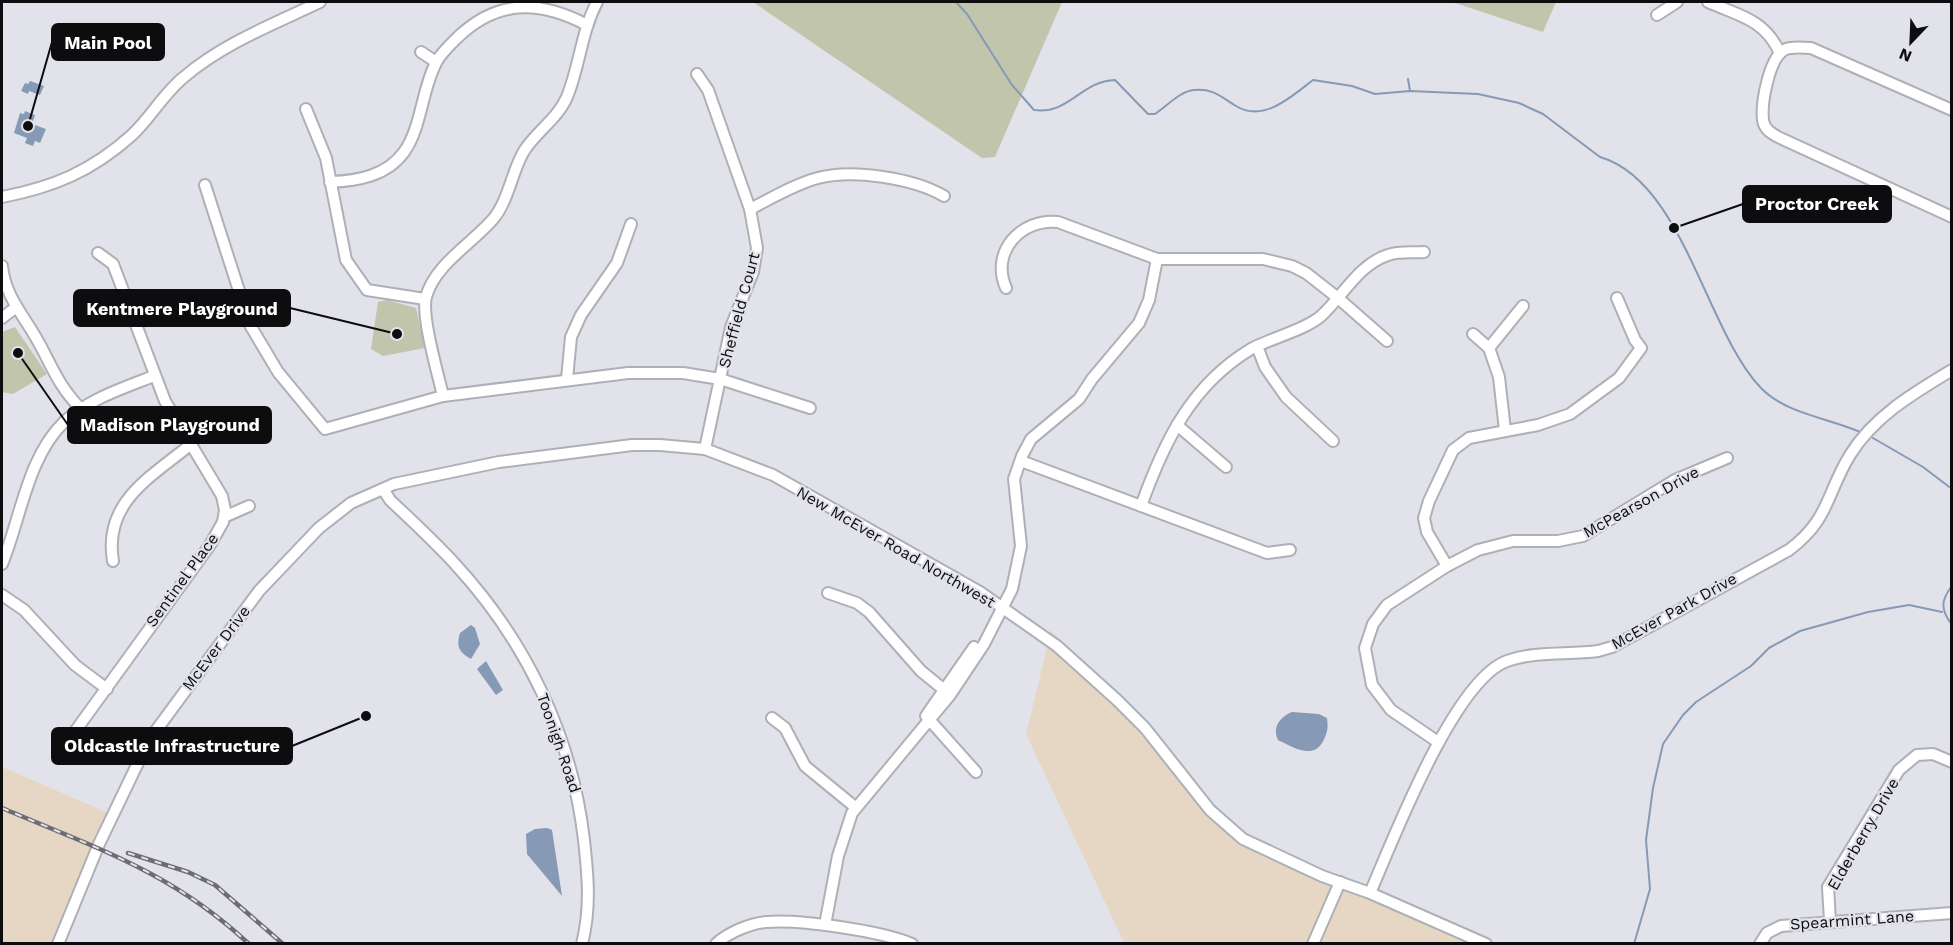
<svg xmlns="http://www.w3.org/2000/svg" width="1953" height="945" viewBox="0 0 1953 945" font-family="'Work Sans',sans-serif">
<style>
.commercial{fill:#e6d7c5}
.green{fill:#c0c5ab}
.water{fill:#8699b5}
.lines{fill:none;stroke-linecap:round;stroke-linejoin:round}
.stream{stroke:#8699b5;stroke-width:2}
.minor-casing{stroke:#aeb0b6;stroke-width:14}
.minor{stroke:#fff;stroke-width:10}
.rail-casing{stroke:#6c6c71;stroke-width:4.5}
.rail{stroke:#e2e3ea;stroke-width:2;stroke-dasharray:7;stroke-linecap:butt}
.labels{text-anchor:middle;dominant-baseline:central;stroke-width:4.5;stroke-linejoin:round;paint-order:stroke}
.street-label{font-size:16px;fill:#0d0d10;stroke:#e2e3ea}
.leader{fill:none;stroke:#0d0d10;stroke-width:2}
.callout-dot{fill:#0d0d10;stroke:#e2e3ea;stroke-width:2}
.callout{fill:#0d0d10;stroke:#0d0d10;stroke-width:2}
.callout-label{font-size:18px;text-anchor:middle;font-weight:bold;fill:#fff}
</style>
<rect width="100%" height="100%" fill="#e2e3ea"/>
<!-- commercial -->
<g class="commercial">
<path d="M1051,631L1120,699L1187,785L1263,851L1474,943H1124L1026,734Z"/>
<path d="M2,767L111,814L60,943H2Z"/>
</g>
<!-- green -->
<g class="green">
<path d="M753,2H1062L995,157L982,158Z"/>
<path d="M1452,2H1556L1543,32Z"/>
<path d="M387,300L416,308L425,348L383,356L371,349L378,302Z"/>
<path d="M15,327L47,374L13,394L2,392V332Z"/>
</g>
<!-- water -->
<g class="water">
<path d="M30,81L44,86L40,95L29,91L28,94L21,91L25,83L28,84Z"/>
<path d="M25,111L35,115L32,124L46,129L40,143L35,141L33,146L25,143L27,138L14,133L20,113L24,114Z"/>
<path d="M471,625L475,628L480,644L471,659C459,652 456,647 460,633Z"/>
<path d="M486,661L503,690L496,695L477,669Z"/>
<path d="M1292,712L1319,714L1327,718C1328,726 1328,730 1325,737C1316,761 1296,749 1278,740C1272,727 1280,717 1292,712Z"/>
<path d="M547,828L552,830L562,896L527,854L526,834L535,829Z"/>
</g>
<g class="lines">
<!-- stream -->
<g class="stream">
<path d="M956,2L967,14L1012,85L1034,110C1069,115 1081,81 1115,80L1148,114H1155C1166,107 1180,91 1194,90C1213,88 1221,97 1236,106C1264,123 1292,96 1313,80L1352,86L1375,94L1410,91L1478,94L1519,103L1543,114L1600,157C1683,181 1706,331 1761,388C1786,414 1829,418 1860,432"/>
<path d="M1408,79L1410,91"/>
<path d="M1873,438L1923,467L1952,489"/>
<path d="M1952,586C1940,601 1941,610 1952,625"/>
<path d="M1634,944L1650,889L1646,840L1653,788L1663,744L1683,715L1696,702L1751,666L1769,648L1800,631L1868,612L1909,605L1942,612"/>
</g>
<!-- minor casing -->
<g class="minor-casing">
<g id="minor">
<path d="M1708,2C1740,16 1764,19 1780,53"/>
<path d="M1657,15L1677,2"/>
<path d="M421,52L436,62"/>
<path d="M697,74L708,90L750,209L757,248L753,272L731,327L705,449"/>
<path d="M306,109L326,158L346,260L367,290L425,299"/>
<path d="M1952,110L1811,48C1803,48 1791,46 1784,50C1769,59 1761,103 1763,120C1764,129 1771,133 1778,137L1952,217"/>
<path d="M330,182C357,181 387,176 404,152C422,127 422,87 437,61C442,52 451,44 458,37C497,0 538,0 585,24"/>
<path d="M205,185L250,325L278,372L325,429L443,396L628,373H683L720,379L810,408"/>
<path d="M2,197C54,187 92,171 132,135C151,117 164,93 184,77C224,43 274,24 320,2"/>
<path d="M750,209C772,198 795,184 818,178C853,169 913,178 944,196"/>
<path d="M2,266C5,295 21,312 35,336C52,365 57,385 82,410"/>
<path d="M1006,288C990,252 1021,218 1058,222L1157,259H1263L1292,266L1306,273L1338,298L1387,341"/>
<path d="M2,318L15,308"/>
<path d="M1473,334L1489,348L1499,377L1505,430"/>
<path d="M1257,346L1265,367L1286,397L1333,441"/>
<path d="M1489,348L1523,306"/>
<path d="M567,379L571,337L581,315L617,263L631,224"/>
<path d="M443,396C438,374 421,316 426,297C435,264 473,243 494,218C509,199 512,171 524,151C536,132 558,118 567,97C580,65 581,33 597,2"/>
<path d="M1177,425L1226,467"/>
<path d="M1021,461L1267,553L1290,550"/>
<path d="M383,489L390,500C412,521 435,542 455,564C526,641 572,736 584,840C588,876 591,908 582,944"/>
<path d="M1141,506C1164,442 1191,385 1251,349C1271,338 1305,330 1321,316C1343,296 1359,264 1388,255C1399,251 1412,253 1424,252"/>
<path d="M224,517L249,506"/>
<path d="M113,561C103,502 151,477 190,445"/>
<path d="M2,564C21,518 27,458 64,422C89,399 123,388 154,376"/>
<path d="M1447,566L1427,532L1424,518L1429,501L1453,450L1469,438L1538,425L1570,414L1619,378L1641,348L1635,340L1617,298"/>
<path d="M828,593L857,603L869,612L921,671L948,693"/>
<path d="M2,595L24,610L75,665L107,689"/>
<path d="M928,713L974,647"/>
<path d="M926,716L976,772"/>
<path d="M772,718L785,728L805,766L855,807"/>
<path d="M71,737L210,545L223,522L225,510L222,496L165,401L113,264L98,253"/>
<path d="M1438,742L1391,710L1372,685L1365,648L1373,624L1387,605L1447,566L1478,550L1513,541H1558L1583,536L1675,480L1727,458"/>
<path d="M1370,893C1393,840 1454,680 1507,661C1534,651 1569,655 1598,651L1612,647L1789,550C1830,519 1826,494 1850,455C1874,416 1914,393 1952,370"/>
<path d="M1830,921L1828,887L1899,770L1917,755L1933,754L1952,762"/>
<path d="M825,925L838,856L852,813L950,695L984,644L1012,589L1021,546L1014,479L1022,456L1031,439L1079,399L1092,379L1139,323L1149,300L1157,259"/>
<path d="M58,944L99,844L149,740L259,591L319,528L351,503L394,484L499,462L632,445H660L705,449L773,475L980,592L1057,646L1117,700L1145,728L1210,810L1243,839L1322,876L1370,893L1486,944"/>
<path d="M716,944C727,933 751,923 766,922C800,919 881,931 912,944"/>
<path d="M1313,944L1340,882"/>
<path d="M1760,944L1767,933L1781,926L1952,913"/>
</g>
</g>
<!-- minor -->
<use href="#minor" class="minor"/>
<!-- rail casing -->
<g class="rail-casing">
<g id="rail">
<path d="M2,808C96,848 172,872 249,944"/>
<path d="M128,853L188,872L215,885L283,944"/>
</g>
</g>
<!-- rail -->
<use href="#rail" class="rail"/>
</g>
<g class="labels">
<!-- street labels -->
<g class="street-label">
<text transform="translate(739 310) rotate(-75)">Sheffield Court</text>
<text transform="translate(1641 502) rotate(-29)">McPearson Drive</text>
<text transform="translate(896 547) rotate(30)">New McEver Road Northwest</text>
<text transform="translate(182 580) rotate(-54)">Sentinel Place</text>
<text transform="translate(1674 611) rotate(-29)">McEver Park Drive</text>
<text transform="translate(216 648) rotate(-53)">McEver Drive</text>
<text transform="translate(559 743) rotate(71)">Toonigh Road</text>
<text transform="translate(1863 834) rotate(-60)">Elderberry Drive</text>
<text transform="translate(1852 920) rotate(-4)">Spearmint Lane</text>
</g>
</g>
<!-- callouts -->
<path class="leader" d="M28 126L52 42M1674 228L1743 204M397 334L290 308M18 353L68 425M366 716L292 746"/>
<g class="callout-dot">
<circle cx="28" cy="126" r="6"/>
<circle cx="1674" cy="228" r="6"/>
<circle cx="397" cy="334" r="6"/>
<circle cx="18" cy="353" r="6"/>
<circle cx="366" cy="716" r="6"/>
</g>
<g class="callout">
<rect x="52" y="24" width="112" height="36" rx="6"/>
<rect x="1743" y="186" width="148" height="36" rx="6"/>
<rect x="74" y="290" width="216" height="36" rx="6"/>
<rect x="68" y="407" width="203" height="36" rx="6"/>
<rect x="52" y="728" width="240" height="36" rx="6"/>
</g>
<g class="callout-label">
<text x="108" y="49">Main Pool</text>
<text x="1817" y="210">Proctor Creek</text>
<text x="182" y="315">Kentmere Playground</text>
<text x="170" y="431">Madison Playground</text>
<text x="172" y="752">Oldcastle Infrastructure</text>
</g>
<!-- border -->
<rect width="1953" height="945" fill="none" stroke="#0d0d10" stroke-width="6"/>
<!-- north arrow -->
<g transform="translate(1911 42) rotate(203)" stroke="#e2e3ea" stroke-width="4.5" paint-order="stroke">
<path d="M0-4.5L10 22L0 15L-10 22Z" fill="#0d0d10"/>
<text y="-9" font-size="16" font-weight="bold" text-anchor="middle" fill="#0d0d10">N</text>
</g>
</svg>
